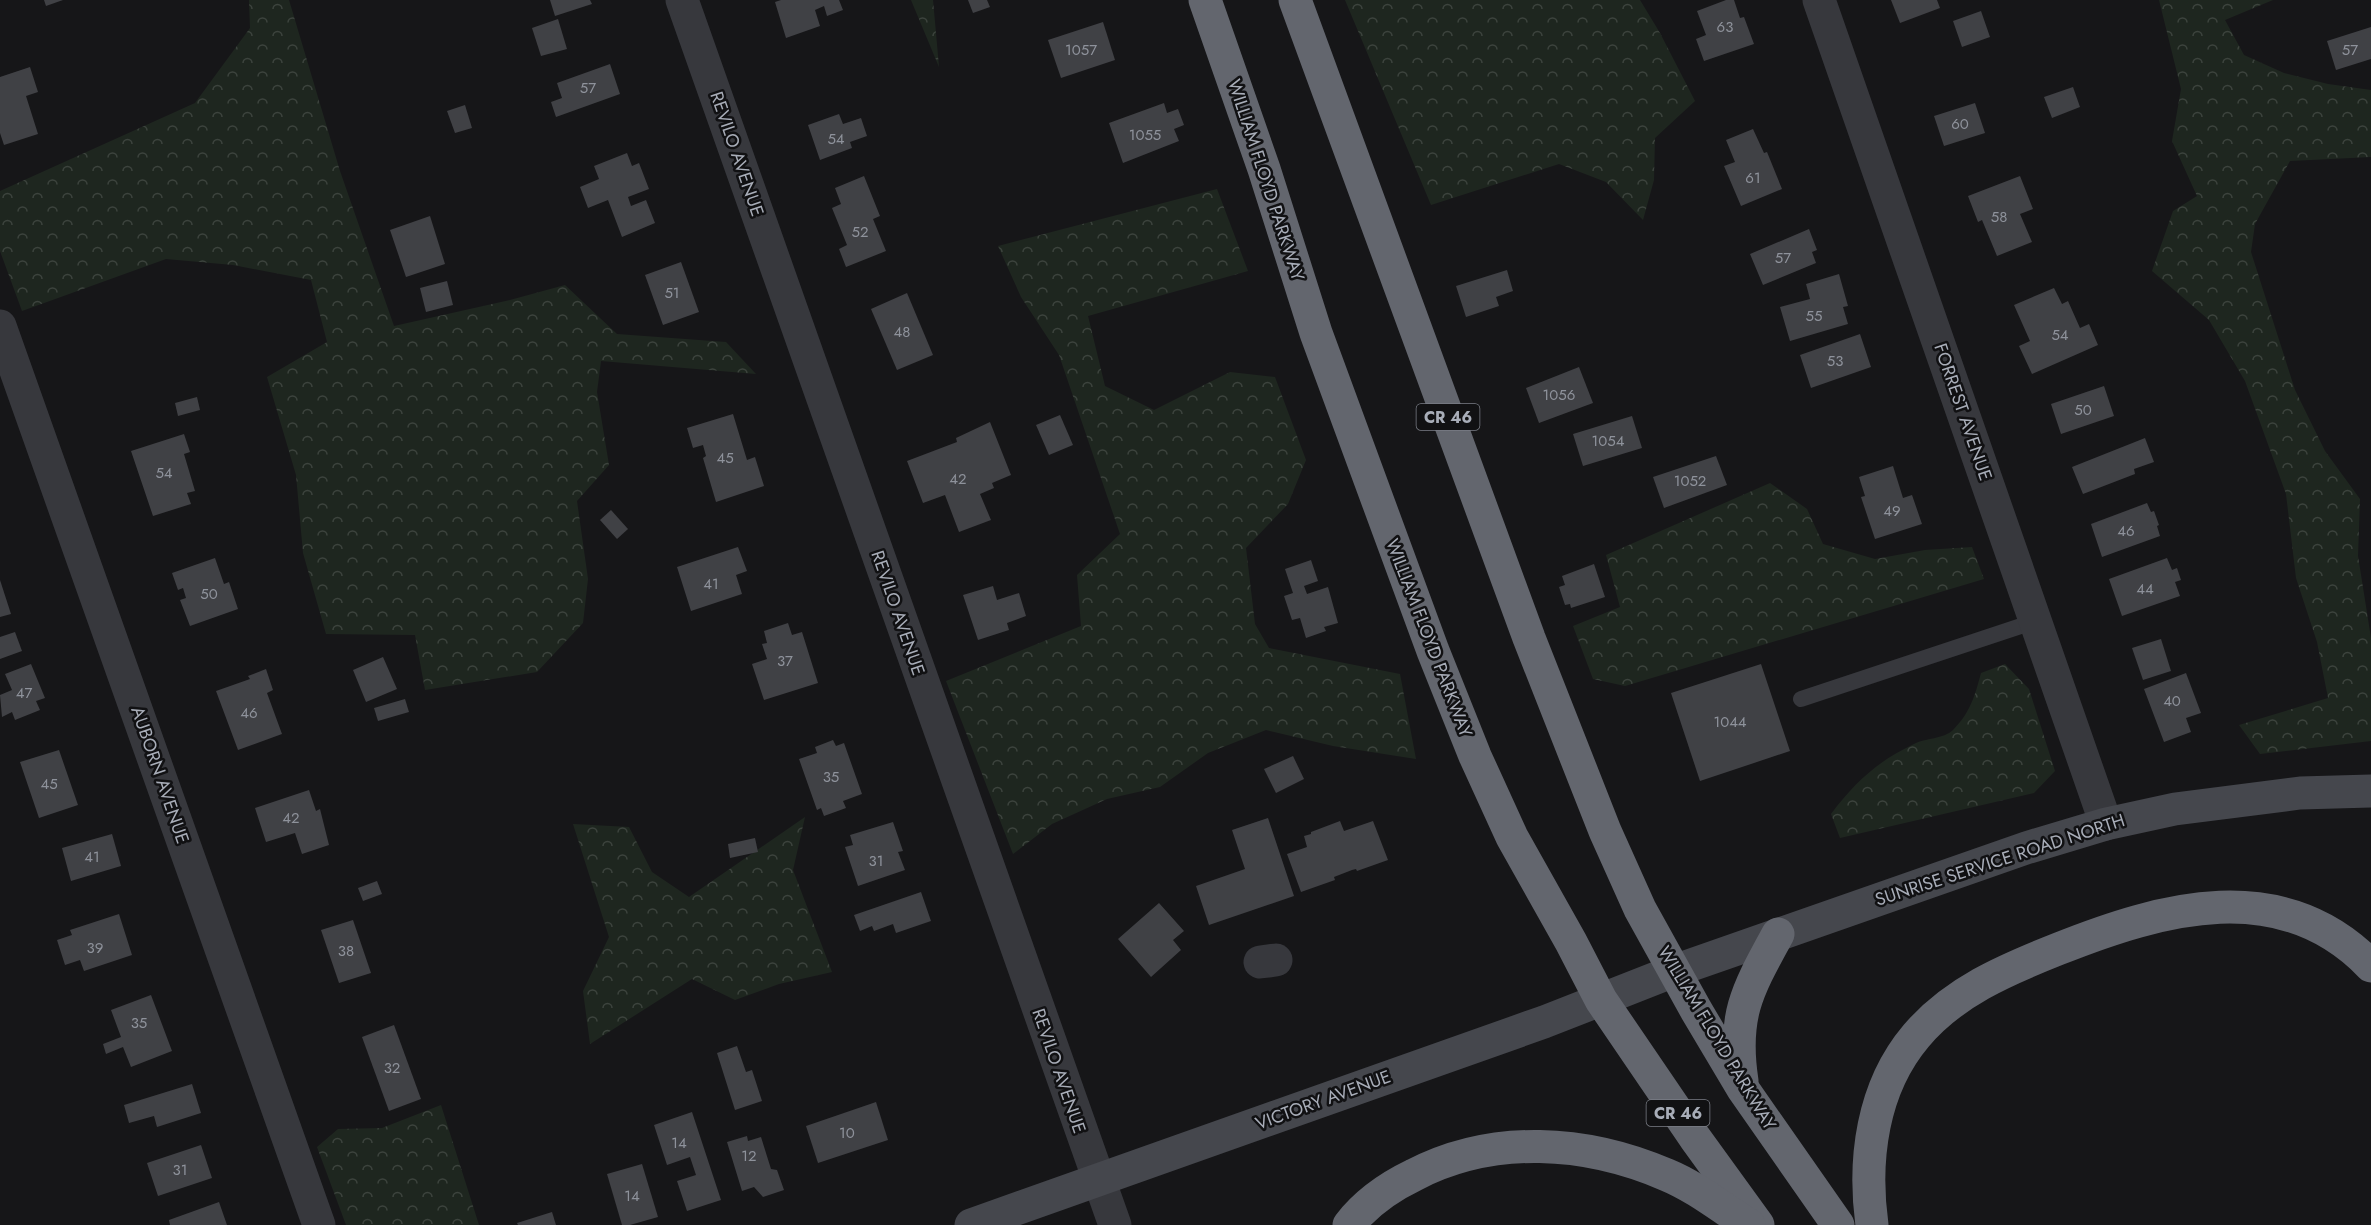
<svg xmlns="http://www.w3.org/2000/svg" width="2371" height="1225" viewBox="0 0 2371 1225" font-family="Jost,sans-serif">
<style>
.forest{fill:url(#forest-crowns)}
.building{fill:#404145}
.lines{fill:none;stroke-linecap:round;stroke-linejoin:round}
.lane{stroke:#37383d;stroke-width:16}
.street{stroke:#37383d;stroke-width:33}
.secondary{stroke:#45474d;stroke-width:33}
.highway{stroke:#63666e;stroke-width:33}
.labels{text-anchor:middle;dominant-baseline:central;stroke-width:5;stroke-linejoin:round;paint-order:stroke}
.number-label{font-size:15px;fill:#8e929b}
.shield{fill:#111113;stroke:#7b7e86;stroke-width:1.5}
.shield-label{font-size:16px;font-weight:bold;fill:#a8adb8}
.street-label{font-size:18px;fill:#a8adb8;stroke:#111113}
</style>
<defs>
<pattern id="forest-crowns" width="20" height="18" patternUnits="userSpaceOnUse" patternTransform="scale(1.5)"><rect width="20" height="18" fill="#1e261f"/><path d="M2 6a3 3 0 1 1 6 0M12 15a3 3 0 1 1 6 0" fill="none" stroke="#3c433d"/></pattern>
</defs>
<rect width="100%" height="100%" fill="#161618"/>
<!-- forest -->
<g class="forest">
<path d="M249,0H289L340,171L394,326L510,300L565,285L617,334L726,342L756,374L601,361L597,392L609,465L577,501L588,579L583,623L537,672L425,690L415,635L326,634L303,553L296,475L267,377L327,342L311,280L233,265L166,259L22,311L0,251V191L195,103L250,28Z"/>
<path d="M911,0H933L939,67Z"/>
<path d="M1345,0H1640L1660,33L1695,101L1655,138L1654,180L1643,220L1606,182L1559,164L1431,205Z"/>
<path d="M2159,0H2273L2225,20L2244,55L2284,73L2328,84L2371,90V157L2290,161L2255,224L2251,252L2295,390L2325,451L2360,499L2358,556L2371,638V741L2260,754L2239,725L2328,698L2317,642L2296,578L2286,494L2245,381L2209,320L2152,271L2173,211L2197,196L2172,141L2181,89Z"/>
<path d="M1217,189L1248,271L1088,316L1105,386L1154,410L1230,372L1275,377L1306,460L1288,504L1246,548L1255,624L1269,648L1400,674L1416,759L1333,746L1266,730L1208,753L1160,787L1107,799L1052,824L1013,854L946,681L1081,626L1077,575L1120,534L1059,355L1021,297L998,246Z"/>
<path d="M1770,483L1807,509L1823,544L1875,559L1925,550L1972,547L1984,579L1625,686L1593,679L1573,626L1620,607L1606,555Z"/>
<path d="M2005,664L2029,689L2055,771L2034,793L1840,838L1831,814C1855,782 1878,761 1914,744C1925,738 1944,739 1953,730C1970,713 1975,696 1981,673Z"/>
<path d="M805,817L793,870L832,972L779,984L735,1000L692,979L590,1044L583,991L609,937L573,824L629,827L652,872L689,897Z"/>
<path d="M441,1105L479,1225H346L317,1147L338,1129L382,1128Z"/>
</g>
<!-- building -->
<g class="building">
<path d="M44,0H63L46,6Z"/>
<path d="M550,0H590L592,4L555,16Z"/>
<path d="M781,0H839L843,10L827,16L824,6L815,10L820,26L786,38L775,2Z"/>
<path d="M968,0H987L990,7L973,13Z"/>
<path d="M1726,0H1734L1740,18L1744,17L1754,44L1704,61L1696,39L1706,35L1697,11Z"/>
<path d="M1891,0H1937L1940,8L1900,23Z"/>
<path d="M1981,11L1990,37L1962,47L1953,21Z"/>
<path d="M558,19L567,49L541,56L532,28Z"/>
<path d="M1103,22L1115,60L1061,78L1048,40Z"/>
<path d="M2371,27V59L2336,70L2327,41Z"/>
<path d="M610,64L620,94L556,117L551,102L562,98L557,83Z"/>
<path d="M30,67L38,92L26,96L38,134L4,145L0,133V77Z"/>
<path d="M2073,87L2080,107L2052,118L2044,97Z"/>
<path d="M1164,103L1167,113L1178,109L1184,125L1174,129L1179,141L1123,163L1109,123Z"/>
<path d="M1975,103L1985,133L1944,146L1934,116Z"/>
<path d="M465,105L472,128L455,133L447,111Z"/>
<path d="M839,114L843,124L861,118L867,136L850,142L852,148L820,160L808,125Z"/>
<path d="M1753,129L1764,153L1767,152L1782,189L1741,206L1724,166L1735,162L1726,140Z"/>
<path d="M627,153L632,166L639,163L649,189L628,197L631,206L646,200L655,223L622,237L608,200L588,208L580,187L599,179L594,166Z"/>
<path d="M864,176L880,216L873,219L886,251L846,267L839,249L847,245L832,208L841,204L835,188Z"/>
<path d="M2020,176L2033,209L2020,214L2032,242L1997,256L1982,220L1978,222L1968,196Z"/>
<path d="M430,216L445,264L406,277L390,230Z"/>
<path d="M1809,229L1817,250L1812,252L1816,263L1763,285L1750,254Z"/>
<path d="M681,262L699,312L663,325L645,275Z"/>
<path d="M1507,270L1513,291L1496,297L1499,306L1466,317L1456,286Z"/>
<path d="M1839,274L1848,306L1843,307L1848,324L1790,341L1780,307L1810,299L1806,284Z"/>
<path d="M447,281L453,305L426,312L420,288Z"/>
<path d="M2054,288L2062,304L2068,301L2080,328L2089,324L2098,345L2032,374L2019,346L2030,341L2014,305Z"/>
<path d="M907,293L933,355L897,370L871,309Z"/>
<path d="M1860,334L1871,367L1811,388L1800,355Z"/>
<path d="M1579,367L1593,403L1539,423L1526,388Z"/>
<path d="M2104,386L2114,416L2061,434L2051,404Z"/>
<path d="M197,397L200,410L178,416L175,403Z"/>
<path d="M733,414L747,460L755,457L764,486L716,502L703,458L706,456L703,445L693,448L687,428Z"/>
<path d="M1060,415L1073,445L1049,455L1036,425Z"/>
<path d="M1632,416L1642,448L1583,466L1573,434Z"/>
<path d="M990,422L1011,475L992,483L994,488L980,494L991,520L959,532L945,495L923,503L907,461L957,442L956,438Z"/>
<path d="M184,434L190,452L184,454L195,491L187,493L191,504L153,516L131,451Z"/>
<path d="M2145,438L2154,462L2134,469L2135,474L2083,494L2072,467Z"/>
<path d="M1716,456L1727,485L1664,508L1653,477Z"/>
<path d="M1893,466L1903,498L1912,495L1922,524L1875,539L1861,497L1865,496L1859,477Z"/>
<path d="M2147,503L2151,512L2154,511L2159,525L2157,526L2160,536L2102,557L2091,524Z"/>
<path d="M611,510L628,529L617,539L600,520Z"/>
<path d="M738,547L747,571L736,575L742,594L691,611L677,567Z"/>
<path d="M215,558L224,584L229,582L238,609L190,626L180,600L186,598L183,588L178,590L172,573Z"/>
<path d="M2167,558L2172,570L2177,568L2181,580L2175,582L2180,596L2122,616L2109,579Z"/>
<path d="M1311,560L1318,581L1304,586L1307,594L1328,587L1338,623L1324,627L1326,631L1306,638L1300,618L1292,620L1284,596L1293,593L1285,569Z"/>
<path d="M1594,564L1605,597L1571,608L1570,604L1565,605L1559,587L1565,585L1562,576Z"/>
<path d="M0,580L11,614L0,617Z"/>
<path d="M993,586L997,600L1019,593L1026,616L1007,623L1009,630L978,640L963,595Z"/>
<path d="M788,623L792,635L802,632L818,683L764,700L752,664L767,659L762,644L767,643L764,631Z"/>
<path d="M15,632L22,651L0,659V637Z"/>
<path d="M2161,639L2171,671L2143,680L2132,648Z"/>
<path d="M383,657L397,689L366,702L353,670Z"/>
<path d="M31,664L45,698L36,701L40,710L15,720L12,712L2,717L0,695L12,690L5,674Z"/>
<path d="M1761,664L1790,751L1700,781L1671,693Z"/>
<path d="M266,669L273,690L267,693L282,734L238,750L216,691L250,679L248,676Z"/>
<path d="M2186,673L2201,713L2186,718L2191,732L2164,742L2144,689Z"/>
<path d="M405,699L409,712L378,721L374,708Z"/>
<path d="M833,740L836,746L844,743L862,794L843,801L846,808L824,816L821,808L817,810L799,759L817,753L815,747Z"/>
<path d="M59,750L78,805L39,818L20,762Z"/>
<path d="M1293,756L1304,779L1276,793L1264,769Z"/>
<path d="M309,790L316,811L320,809L329,845L302,854L295,833L266,842L255,808Z"/>
<path d="M1268,818L1294,896L1209,925L1196,886L1245,869L1232,830Z"/>
<path d="M1340,821L1344,831L1373,821L1388,860L1357,871L1356,869L1352,870L1334,877L1335,880L1301,892L1287,854L1307,847L1304,836L1311,834V832Z"/>
<path d="M893,822L903,851L898,852L905,870L858,886L845,847L853,845L850,835Z"/>
<path d="M112,834L121,866L71,881L62,848Z"/>
<path d="M755,838L758,852L730,858L728,844Z"/>
<path d="M377,881L382,894L363,901L358,888Z"/>
<path d="M921,892L931,921L896,933L893,924L874,931L872,926L860,931L854,915Z"/>
<path d="M1159,903L1184,931L1173,940L1181,950L1151,977L1118,939Z"/>
<path d="M119,914L132,955L84,971L80,960L65,965L57,940L72,935L70,930Z"/>
<path d="M353,920L371,973L339,983L321,930Z"/>
<path d="M151,995L172,1051L131,1067L123,1047L106,1054L103,1044L121,1037L111,1010Z"/>
<path d="M394,1025L421,1099L389,1111L362,1037Z"/>
<path d="M737,1046L746,1072L752,1070L762,1101L735,1110L717,1053Z"/>
<path d="M192,1084L201,1113L157,1127L154,1116L129,1123L124,1105Z"/>
<path d="M876,1102L888,1140L818,1163L806,1126Z"/>
<path d="M692,1112L721,1200L687,1211L677,1181L696,1175L690,1157L667,1165L654,1125Z"/>
<path d="M747,1136L748,1141L761,1137L771,1169L777,1170L784,1190L763,1197L754,1187L742,1191L727,1142Z"/>
<path d="M201,1145L212,1178L158,1196L147,1163Z"/>
<path d="M642,1164L658,1217L630,1225H622L607,1174Z"/>
<path d="M219,1202L227,1225H170L169,1220Z"/>
<path d="M552,1212L556,1225H518L517,1223Z"/>
</g>
<g class="lines">
<!-- lane -->
<path class="lane" d="M1801,699L2036,621"/>
<!-- street -->
<g class="street">
<path d="M682,0L1115,1225"/>
<path d="M1819,0L2106,824"/>
<path d="M0,326L319,1225"/>
<path d="M1260,962L1276,960"/>
</g>
<!-- secondary -->
<path class="secondary" d="M971,1225L1544,1022L1674,971L2026,848L2106,824L2175,809L2300,793L2371,791"/>
<!-- highway -->
<g class="highway">
<path d="M1205,0L1264,169L1316,333L1433,651L1475,756L1512,837L1571,942L1601,1000L1695,1138L1758,1225"/>
<path d="M1295,0L1529,638L1605,831L1640,909L1696,1010L1743,1089L1838,1225"/>
<path d="M1742,1081C1732,1015 1748,989 1778,934"/>
<path d="M1349,1225C1366,1203 1389,1187 1414,1175C1493,1134 1586,1140 1667,1175C1696,1187 1722,1208 1749,1225"/>
<path d="M1872,1225C1863,1160 1872,1088 1916,1036C1953,992 2005,970 2058,949C2161,908 2282,873 2371,966"/>
</g>
</g>
<g class="labels">
<!-- number labels -->
<g class="number-label">
<text x="1725" y="27">63</text>
<text x="1081" y="50">1057</text>
<text x="2350" y="50">57</text>
<text x="588" y="88">57</text>
<text x="1960" y="124">60</text>
<text x="1145" y="135">1055</text>
<text x="836" y="139">54</text>
<text x="1753" y="178">61</text>
<text x="1999" y="217">58</text>
<text x="860" y="232">52</text>
<text x="1783" y="258">57</text>
<text x="672" y="293">51</text>
<text x="1814" y="316">55</text>
<text x="902" y="332">48</text>
<text x="2060" y="335">54</text>
<text x="1835" y="361">53</text>
<text x="1559" y="395">1056</text>
<text x="2083" y="410">50</text>
<text x="1608" y="441">1054</text>
<text x="725" y="458">45</text>
<text x="164" y="473">54</text>
<text x="958" y="479">42</text>
<text x="1690" y="481">1052</text>
<text x="1892" y="511">49</text>
<text x="2126" y="531">46</text>
<text x="711" y="584">41</text>
<text x="2145" y="589">44</text>
<text x="209" y="594">50</text>
<text x="785" y="661">37</text>
<text x="24" y="693">47</text>
<text x="2172" y="701">40</text>
<text x="249" y="713">46</text>
<text x="1730" y="722">1044</text>
<text x="831" y="777">35</text>
<text x="49" y="784">45</text>
<text x="291" y="818">42</text>
<text x="92" y="857">41</text>
<text x="876" y="861">31</text>
<text x="95" y="948">39</text>
<text x="346" y="951">38</text>
<text x="139" y="1023">35</text>
<text x="392" y="1068">32</text>
<text x="847" y="1133">10</text>
<text x="679" y="1143">14</text>
<text x="749" y="1156">12</text>
<text x="180" y="1170">31</text>
<text x="632" y="1196">14</text>
</g>
<!-- shield labels -->
<g class="shield">
<rect x="1416.5" y="404" width="63" height="26" rx="4.5"/>
<rect x="1646.5" y="1100" width="63" height="26" rx="4.5"/>
</g>
<g class="shield-label">
<text x="1448" y="417">CR 46</text>
<text x="1678" y="1113">CR 46</text>
</g>
<!-- street labels -->
<g class="street-label">
<text transform="translate(737 154) rotate(71)">REVILO AVENUE</text>
<text transform="translate(1266 180) rotate(72)">WILLIAM FLOYD PARKWAY</text>
<text transform="translate(1963 412) rotate(71)">FORREST AVENUE</text>
<text transform="translate(898 613) rotate(71)">REVILO AVENUE</text>
<text transform="translate(1429 638) rotate(69)">WILLIAM FLOYD PARKWAY</text>
<text transform="translate(160 775) rotate(71)">AUBORN AVENUE</text>
<text transform="translate(2000 860) rotate(-18)">SUNRISE SERVICE ROAD NORTH</text>
<text transform="translate(1717 1038) rotate(59)">WILLIAM FLOYD PARKWAY</text>
<text transform="translate(1059 1071) rotate(71)">REVILO AVENUE</text>
<text transform="translate(1323 1100) rotate(-20)">VICTORY AVENUE</text>
</g>
</g>
</svg>
